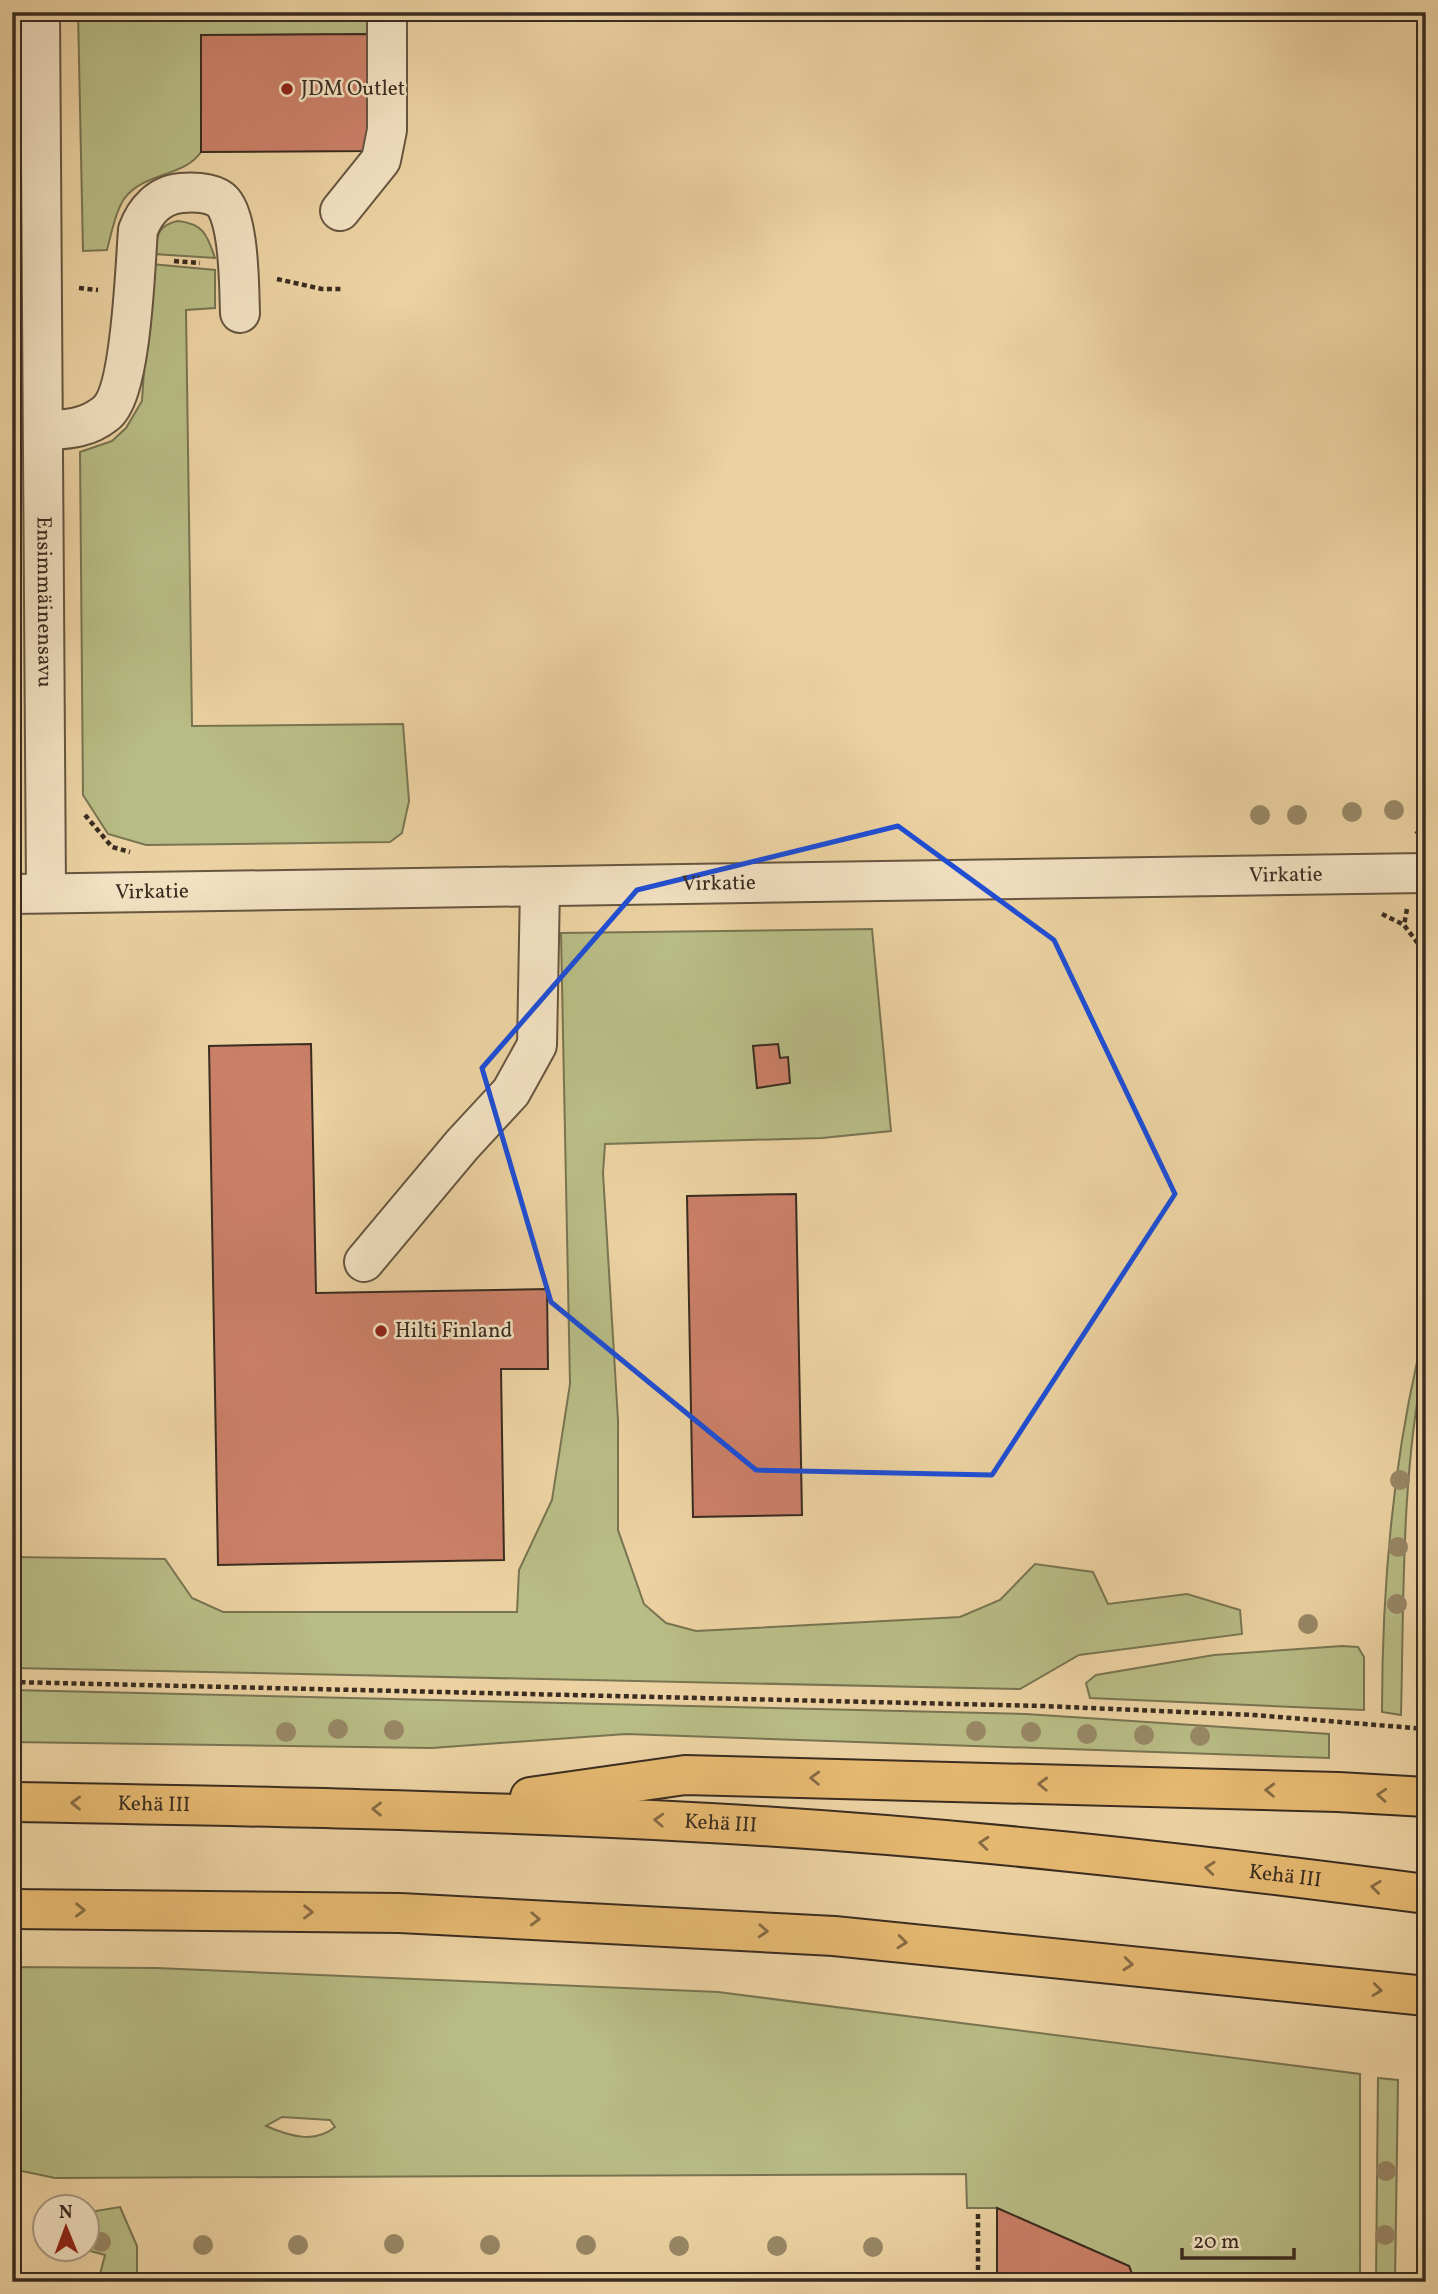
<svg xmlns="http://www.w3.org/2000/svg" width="1438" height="2294" viewBox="0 0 1438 2294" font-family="Vollkorn,serif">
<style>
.green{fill:#b8bc85;stroke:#797452;stroke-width:2;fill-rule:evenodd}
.building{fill:#cb8068;stroke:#3a2c20;stroke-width:2}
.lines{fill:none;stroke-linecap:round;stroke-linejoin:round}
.minor-casing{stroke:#665640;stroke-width:42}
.highway-casing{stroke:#3a2c20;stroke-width:42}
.path{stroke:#3a2c20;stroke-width:4.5;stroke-dasharray:5 3.5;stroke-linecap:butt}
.minor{stroke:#f3e2c3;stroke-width:38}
.highway{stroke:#e6b971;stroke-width:38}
.tree{fill:#988766}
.oneway{stroke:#876b44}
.marked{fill:none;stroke:#1d4ed8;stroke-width:5;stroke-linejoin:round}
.poi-dot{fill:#8f2418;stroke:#f3e2c3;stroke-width:2.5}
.labels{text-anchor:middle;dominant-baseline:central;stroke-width:5;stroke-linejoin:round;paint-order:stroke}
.poi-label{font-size:21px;fill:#3a2c20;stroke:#f3e2c3;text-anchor:start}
.street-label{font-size:21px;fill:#3a2c20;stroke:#f3e2c3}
</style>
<rect width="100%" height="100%" fill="#ecd2a2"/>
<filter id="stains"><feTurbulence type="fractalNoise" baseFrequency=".00286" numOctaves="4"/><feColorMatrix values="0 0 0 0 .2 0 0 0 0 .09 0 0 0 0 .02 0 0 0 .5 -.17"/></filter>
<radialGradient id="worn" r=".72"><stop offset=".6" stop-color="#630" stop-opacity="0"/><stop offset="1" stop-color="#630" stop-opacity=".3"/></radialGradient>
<!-- green -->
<g class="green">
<path d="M78,12H369V34L201,35V152C183,178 143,172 124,199C115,212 111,235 107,250L83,251Z"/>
<path d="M178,221C204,224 207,235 215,258L154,254C157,235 158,225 178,221Z"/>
<path d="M151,264L215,270V308L186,310L192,726L403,724L409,801L402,833L390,842L146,845L108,834L83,795L80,452L112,441L126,428L142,401Z"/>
<path d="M872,929L891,1131L822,1138L605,1144L603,1173L618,1420V1530L644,1604L666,1623L696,1631L960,1617L1000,1600L1035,1564L1093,1572L1108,1604L1187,1594L1240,1610L1242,1634L1079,1655L1020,1689L12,1668V1557L165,1559L192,1598L223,1612H517L519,1570L552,1500L570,1384L561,933Z"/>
<path d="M1417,1362L1424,1363C1401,1478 1404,1598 1401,1715L1382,1712C1382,1594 1391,1478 1417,1362Z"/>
<path d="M1342,1646L1358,1647L1364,1657V1710L1090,1698L1086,1683L1096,1675L1214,1655Z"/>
<path d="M12,1690L1026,1714L1329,1734V1758L626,1734L432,1748L12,1742Z"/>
<path d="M12,1967L156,1968L718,1992L1360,2074V2282H1135L1129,2266L997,2208H967L966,2174L55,2178L12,2169ZM282,2117L330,2120L335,2127C315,2144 289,2136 266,2126Z"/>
<path d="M1378,2078L1398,2080L1395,2282H1376Z"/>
<path d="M120,2207L137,2246V2275L110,2276V2282H98L105,2255L83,2249L88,2248L89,2212Z"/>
</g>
<!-- building -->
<g class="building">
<path d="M369,34V151L201,152V35Z"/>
<path d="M311,1044L316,1293L547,1289L548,1369H501L504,1560L218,1565L209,1046Z"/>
<path d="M778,1044L780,1058L788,1057L790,1083L757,1088L753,1046Z"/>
<path d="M796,1194L802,1515L693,1517L687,1196Z"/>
<path d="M997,2208L1129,2266L1135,2282H997Z"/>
</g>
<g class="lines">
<!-- minor casing -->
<g class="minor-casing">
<g id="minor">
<path id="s1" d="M40,12L46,893"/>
<path d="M340,211L381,160L387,130V12"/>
<path d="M44,431C67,429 86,429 105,414C132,394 135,266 138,230C145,211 159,195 181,193C193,192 207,192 218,198C240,209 239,289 240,313"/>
<path id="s2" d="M12,894L1426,873"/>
<path d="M364,1262L462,1145L511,1092L537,1045L540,887"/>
</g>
</g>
<!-- highway casing -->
<g class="highway-casing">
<g id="highway">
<path d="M530,1797L685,1775L1338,1792L1426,1797"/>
<path id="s3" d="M12,1802C245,1806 477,1810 710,1823C949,1836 1188,1863 1426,1894"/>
<path d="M12,1909L400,1913L834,1936L1426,1996"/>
</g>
</g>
<!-- path -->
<g class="path">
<path d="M174,261L200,263"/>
<path d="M277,279L322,289H341"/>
<path d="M79,288L98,290"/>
<path d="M85,815L112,847L130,852"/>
<path d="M1416,834L1426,826"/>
<path d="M1407,909L1404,925L1426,954"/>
<path d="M1382,914L1404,925"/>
<path d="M12,1682L1043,1706L1254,1715L1426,1729"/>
<path d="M12,2208L19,2183"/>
<path d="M978,2214V2282"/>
</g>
<!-- minor -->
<use href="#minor" class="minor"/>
<!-- highway -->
<use href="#highway" class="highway"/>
</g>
<!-- trees -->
<g class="tree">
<circle cx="1394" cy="810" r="10"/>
<circle cx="1352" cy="812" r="10"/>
<circle cx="1260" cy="815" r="10"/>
<circle cx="1297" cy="815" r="10"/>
<circle cx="1400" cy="1480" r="10"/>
<circle cx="1398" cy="1547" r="10"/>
<circle cx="1397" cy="1604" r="10"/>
<circle cx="1308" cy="1624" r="10"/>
<circle cx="338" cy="1729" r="10"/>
<circle cx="394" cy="1730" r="10"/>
<circle cx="976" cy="1731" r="10"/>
<circle cx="286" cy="1732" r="10"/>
<circle cx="1031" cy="1732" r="10"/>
<circle cx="1087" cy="1734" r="10"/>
<circle cx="1144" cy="1735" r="10"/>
<circle cx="1200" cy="1736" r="10"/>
<circle cx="1386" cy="2171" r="10"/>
<circle cx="1385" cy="2235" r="10"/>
<circle cx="101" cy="2242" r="10"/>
<circle cx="394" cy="2244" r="10"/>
<circle cx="203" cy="2245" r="10"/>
<circle cx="298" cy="2245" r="10"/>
<circle cx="490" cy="2245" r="10"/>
<circle cx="586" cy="2245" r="10"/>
<circle cx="679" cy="2246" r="10"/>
<circle cx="777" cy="2246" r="10"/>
<circle cx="873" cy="2247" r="10"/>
</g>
<!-- one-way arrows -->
<defs><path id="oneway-chevron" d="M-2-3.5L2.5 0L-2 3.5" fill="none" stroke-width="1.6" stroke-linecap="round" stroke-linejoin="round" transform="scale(1.75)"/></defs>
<g class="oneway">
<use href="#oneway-chevron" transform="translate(815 1778) rotate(-178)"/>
<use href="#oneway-chevron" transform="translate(1043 1784) rotate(-178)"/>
<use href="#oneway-chevron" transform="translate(1270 1790) rotate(-178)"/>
<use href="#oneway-chevron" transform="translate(1382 1795) rotate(-176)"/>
<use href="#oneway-chevron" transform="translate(76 1803) rotate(-179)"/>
<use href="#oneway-chevron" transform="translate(377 1809) rotate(-179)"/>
<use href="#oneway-chevron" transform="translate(659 1820) rotate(-177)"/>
<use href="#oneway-chevron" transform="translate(984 1843) rotate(-175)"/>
<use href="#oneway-chevron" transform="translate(1210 1868) rotate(-174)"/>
<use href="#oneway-chevron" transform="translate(1376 1887) rotate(-173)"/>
<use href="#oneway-chevron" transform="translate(80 1910) rotate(1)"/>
<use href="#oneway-chevron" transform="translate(308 1912) rotate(1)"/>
<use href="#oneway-chevron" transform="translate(535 1919) rotate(2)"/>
<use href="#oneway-chevron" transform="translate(763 1931) rotate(3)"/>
<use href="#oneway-chevron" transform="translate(902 1942) rotate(6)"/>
<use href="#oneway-chevron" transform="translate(1128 1964) rotate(6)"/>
<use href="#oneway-chevron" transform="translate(1377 1990) rotate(7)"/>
</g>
<!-- marked area -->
<path class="marked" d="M898,826L1054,940L1175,1194L992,1475L756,1470L551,1302L482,1068L637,890Z"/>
<!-- markers -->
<g class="poi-dot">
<circle cx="287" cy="89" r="7"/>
<circle cx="381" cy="1331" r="7"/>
</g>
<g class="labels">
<!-- poi labels -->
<g class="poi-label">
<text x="301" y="89">JDM Outlet</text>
<text x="395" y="1331">Hilti Finland</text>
</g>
<!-- street labels -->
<g class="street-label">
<text stroke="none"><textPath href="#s1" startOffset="590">Ensimmäinensavu</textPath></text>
<text stroke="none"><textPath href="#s2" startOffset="1274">Virkatie</textPath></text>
<text stroke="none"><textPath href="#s2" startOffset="707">Virkatie</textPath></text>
<text stroke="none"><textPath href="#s2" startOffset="140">Virkatie</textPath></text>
<text stroke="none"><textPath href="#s3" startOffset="142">Kehä III</textPath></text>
<text stroke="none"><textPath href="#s3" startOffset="709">Kehä III</textPath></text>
<text stroke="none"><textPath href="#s3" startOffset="1276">Kehä III</textPath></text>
</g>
</g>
<!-- margin -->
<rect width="1438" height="2294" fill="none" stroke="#ecd2a2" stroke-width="42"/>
<rect x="14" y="14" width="1410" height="2266" fill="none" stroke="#3a2c20" stroke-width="3.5"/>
<rect x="21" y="21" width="1396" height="2252" fill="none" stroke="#3a2c20" stroke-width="2"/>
<!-- north arrow -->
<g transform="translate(66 2228) rotate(359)"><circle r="33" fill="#f3e2c3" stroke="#a99982" stroke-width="2"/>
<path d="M0-5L12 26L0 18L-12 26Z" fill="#8f2418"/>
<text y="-10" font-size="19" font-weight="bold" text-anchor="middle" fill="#3a2c20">N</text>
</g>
<!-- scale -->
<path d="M1182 2248v10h112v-10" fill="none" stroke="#3a2c20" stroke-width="3.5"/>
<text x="1193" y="2248" font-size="21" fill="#3a2c20" stroke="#f3e2c3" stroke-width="5" paint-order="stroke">20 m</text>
<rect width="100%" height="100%" filter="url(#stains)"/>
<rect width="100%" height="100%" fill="url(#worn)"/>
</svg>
